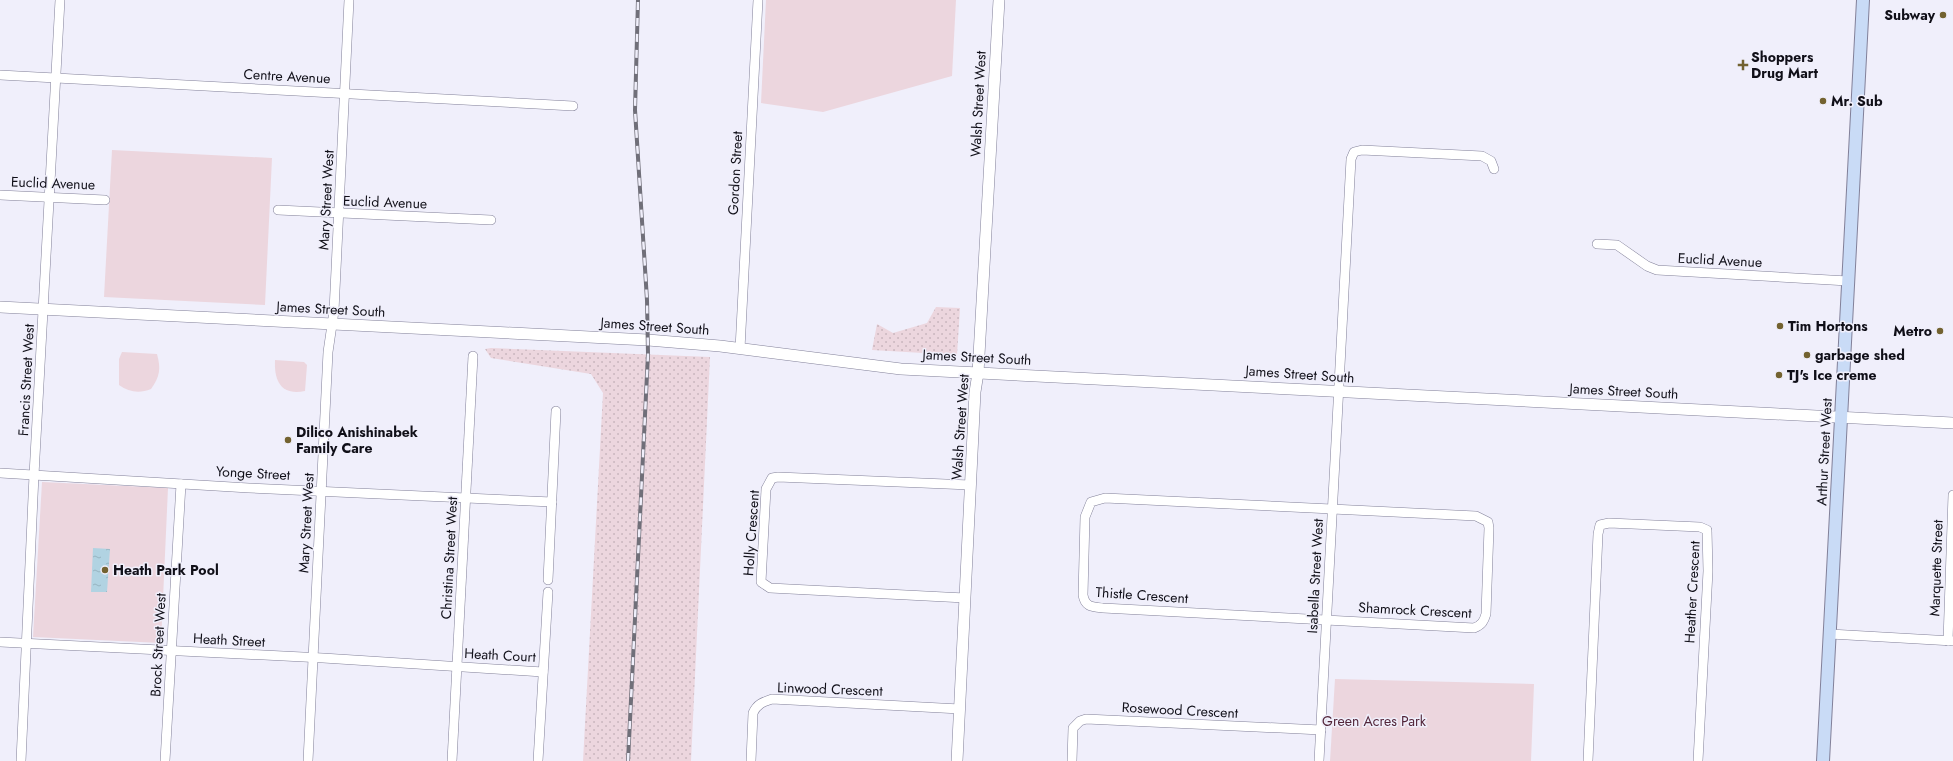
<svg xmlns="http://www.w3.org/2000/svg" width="1953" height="761" viewBox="0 0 1953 761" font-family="Jost,sans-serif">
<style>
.grass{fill:url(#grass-dots)}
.park{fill:#ecd6de}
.water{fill:url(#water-ripples)}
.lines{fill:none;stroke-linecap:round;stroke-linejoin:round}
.minor-casing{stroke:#828099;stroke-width:10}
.tertiary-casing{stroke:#828099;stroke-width:12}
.secondary-casing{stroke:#828099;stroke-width:14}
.minor{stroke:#fff;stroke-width:9}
.tertiary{stroke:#fff;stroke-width:11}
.secondary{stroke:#c9dbf6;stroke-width:12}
.rail-casing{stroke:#706f79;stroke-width:4}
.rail{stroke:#f0effb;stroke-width:2.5;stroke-dasharray:8;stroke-linecap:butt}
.poi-dot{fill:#736230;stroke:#f0effb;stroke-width:1.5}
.labels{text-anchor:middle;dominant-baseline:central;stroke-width:3;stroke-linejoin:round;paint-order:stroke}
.poi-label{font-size:14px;font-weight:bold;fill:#100f18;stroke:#f0effb;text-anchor:start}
.street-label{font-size:14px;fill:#100f18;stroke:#f0effb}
.park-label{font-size:14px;fill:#522539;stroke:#f0effb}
</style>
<defs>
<pattern id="grass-dots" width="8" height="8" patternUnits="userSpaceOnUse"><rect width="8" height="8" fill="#ecd6de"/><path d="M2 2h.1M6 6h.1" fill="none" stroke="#c9b6be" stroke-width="1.8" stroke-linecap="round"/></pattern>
<pattern id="water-ripples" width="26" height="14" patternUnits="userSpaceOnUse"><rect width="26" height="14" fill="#b1d3e2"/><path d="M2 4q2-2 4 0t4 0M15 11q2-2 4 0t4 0" fill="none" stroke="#97b4c1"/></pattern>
</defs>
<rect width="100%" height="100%" fill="#f0effb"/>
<!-- grass -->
<g class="grass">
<path d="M936,307L960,308L957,355L872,350L877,324L893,333L927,323Z"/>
<path d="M491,348L710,357L691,761H583L603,393L591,374L491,358L485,349Z"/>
</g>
<!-- park -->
<g class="park">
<path d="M766,0H956L952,76L823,112L761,103Z"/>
<path d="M112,150L272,158L265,305L104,297Z"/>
<path d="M122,352L157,354C161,369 160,376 151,389C139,394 129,392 119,385V359Z"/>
<path d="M275,360L304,362L307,365L305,391C281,396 274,381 275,360Z"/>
<path d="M42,482L168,488L161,643L33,637Z"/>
<path d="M1335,679L1534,684L1531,761H1330Z"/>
</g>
<!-- water -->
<path class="water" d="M93,548L110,549L107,592H91Z"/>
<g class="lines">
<!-- minor casing -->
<g class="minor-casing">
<g id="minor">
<path d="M0,75L573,106"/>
<path d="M0,195L105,200"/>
<path d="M278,210L491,220"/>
<path d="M1597,244L1617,245L1647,266L1657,270L1848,281"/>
<path d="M740,349L758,0"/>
<path d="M0,473L249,488L552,502"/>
<path d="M1105,498L1476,516L1488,522L1489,528L1486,614C1484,621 1482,625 1474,628L1103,608C1092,607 1085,607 1083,595L1085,517L1091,502Z"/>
<path d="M548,580L556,411"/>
<path d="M965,598L770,588L761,582L766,489L772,478L778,477L970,485"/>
<path d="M1830,634L1953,641"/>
<path d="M1948,641L1953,495"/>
<path d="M0,642L323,658L543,672"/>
<path d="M21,761L34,475L60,0"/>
<path d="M165,761L181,484"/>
<path d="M308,761L328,352L334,311L349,0"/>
<path d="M452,761L473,356"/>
<path d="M538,761L548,592"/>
<path d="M751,761L753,713C757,704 763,702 772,699L960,709"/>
<path d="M1072,761L1073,728L1080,721L1086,719L1321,730"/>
<path d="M1319,761L1351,159L1354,152L1362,150L1482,156L1491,161L1494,169"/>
<path d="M1588,761L1598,534L1600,525L1609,523L1700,527L1707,530L1708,571L1698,761"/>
</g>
</g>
<!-- tertiary casing -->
<g class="tertiary-casing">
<g id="tertiary">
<path d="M0,307L648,340L720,346L901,369L1953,423"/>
<path d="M957,761L975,392L978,373L999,0"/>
</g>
</g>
<!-- secondary casing -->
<g class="secondary-casing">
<path id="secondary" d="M1823,761L1863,0"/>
</g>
<!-- minor -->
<use href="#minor" class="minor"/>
<!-- tertiary -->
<use href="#tertiary" class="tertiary"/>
<!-- secondary -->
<use href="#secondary" class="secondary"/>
<!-- rail casing -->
<g class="rail-casing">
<path id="rail" d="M628,761L648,354L647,300L635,110L638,0"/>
</g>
<!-- rail -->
<use href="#rail" class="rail"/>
</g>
<!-- markers -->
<g class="poi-dot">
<circle cx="1943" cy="15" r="4"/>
<path d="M1741 59h4v4h4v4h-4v4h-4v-4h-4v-4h4z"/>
<circle cx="1823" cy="101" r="4"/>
<circle cx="1780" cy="326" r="4"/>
<circle cx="1940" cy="331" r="4"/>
<circle cx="1807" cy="355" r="4"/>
<circle cx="1779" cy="375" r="4"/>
<circle cx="288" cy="440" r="4"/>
<circle cx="105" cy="570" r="4"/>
</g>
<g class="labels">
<!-- poi labels -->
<g class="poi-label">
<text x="1935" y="15" text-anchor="end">Subway</text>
<text x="1751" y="57">Shoppers<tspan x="1751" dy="16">Drug Mart</tspan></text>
<text x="1831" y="101">Mr. Sub</text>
<text x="1788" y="326">Tim Hortons</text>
<text x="1932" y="331" text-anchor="end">Metro</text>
<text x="1815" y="355">garbage shed</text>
<text x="1787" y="375">TJ's Ice creme</text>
<text x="296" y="432">Dilico Anishinabek<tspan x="296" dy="16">Family Care</tspan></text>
<text x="113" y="570">Heath Park Pool</text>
</g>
<!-- street labels -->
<g class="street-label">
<text transform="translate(287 76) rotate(3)">Centre Avenue</text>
<text transform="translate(978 104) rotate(-87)">Walsh Street West</text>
<text transform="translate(735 173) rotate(-87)">Gordon Street</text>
<text transform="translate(53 183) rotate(2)">Euclid Avenue</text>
<text transform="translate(326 200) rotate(-87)">Mary Street West</text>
<text transform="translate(385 202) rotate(2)">Euclid Avenue</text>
<text transform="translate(1720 260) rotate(3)">Euclid Avenue</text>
<text transform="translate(331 309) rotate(3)">James Street South</text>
<text transform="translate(655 326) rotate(4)">James Street South</text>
<text transform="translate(977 357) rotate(3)">James Street South</text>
<text transform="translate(1300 374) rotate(4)">James Street South</text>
<text transform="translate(26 380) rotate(-87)">Francis Street West</text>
<text transform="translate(1624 391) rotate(3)">James Street South</text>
<text transform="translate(960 427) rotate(-86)">Walsh Street West</text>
<text transform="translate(1824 452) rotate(-87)">Arthur Street West</text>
<text transform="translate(253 473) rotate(3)">Yonge Street</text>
<text transform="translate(306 523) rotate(-87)">Mary Street West</text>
<text transform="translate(751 533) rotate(-86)">Holly Crescent</text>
<text transform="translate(449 558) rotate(-87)">Christina Street West</text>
<text transform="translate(1936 568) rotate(-88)">Marquette Street</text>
<text transform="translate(1315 576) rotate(-87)">Isabella Street West</text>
<text transform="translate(1692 592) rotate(-87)">Heather Crescent</text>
<text transform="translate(1142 595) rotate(4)">Thistle Crescent</text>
<text transform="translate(1415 610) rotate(3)">Shamrock Crescent</text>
<text transform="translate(229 640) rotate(3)">Heath Street</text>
<text transform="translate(158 645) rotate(-87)">Brock Street West</text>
<text transform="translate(500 655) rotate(3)">Heath Court</text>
<text transform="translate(830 689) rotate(2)">Linwood Crescent</text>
<text transform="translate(1180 710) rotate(3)">Rosewood Crescent</text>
</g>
<!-- park labels -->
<g class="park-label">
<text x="1374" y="721">Green Acres Park</text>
</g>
</g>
</svg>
